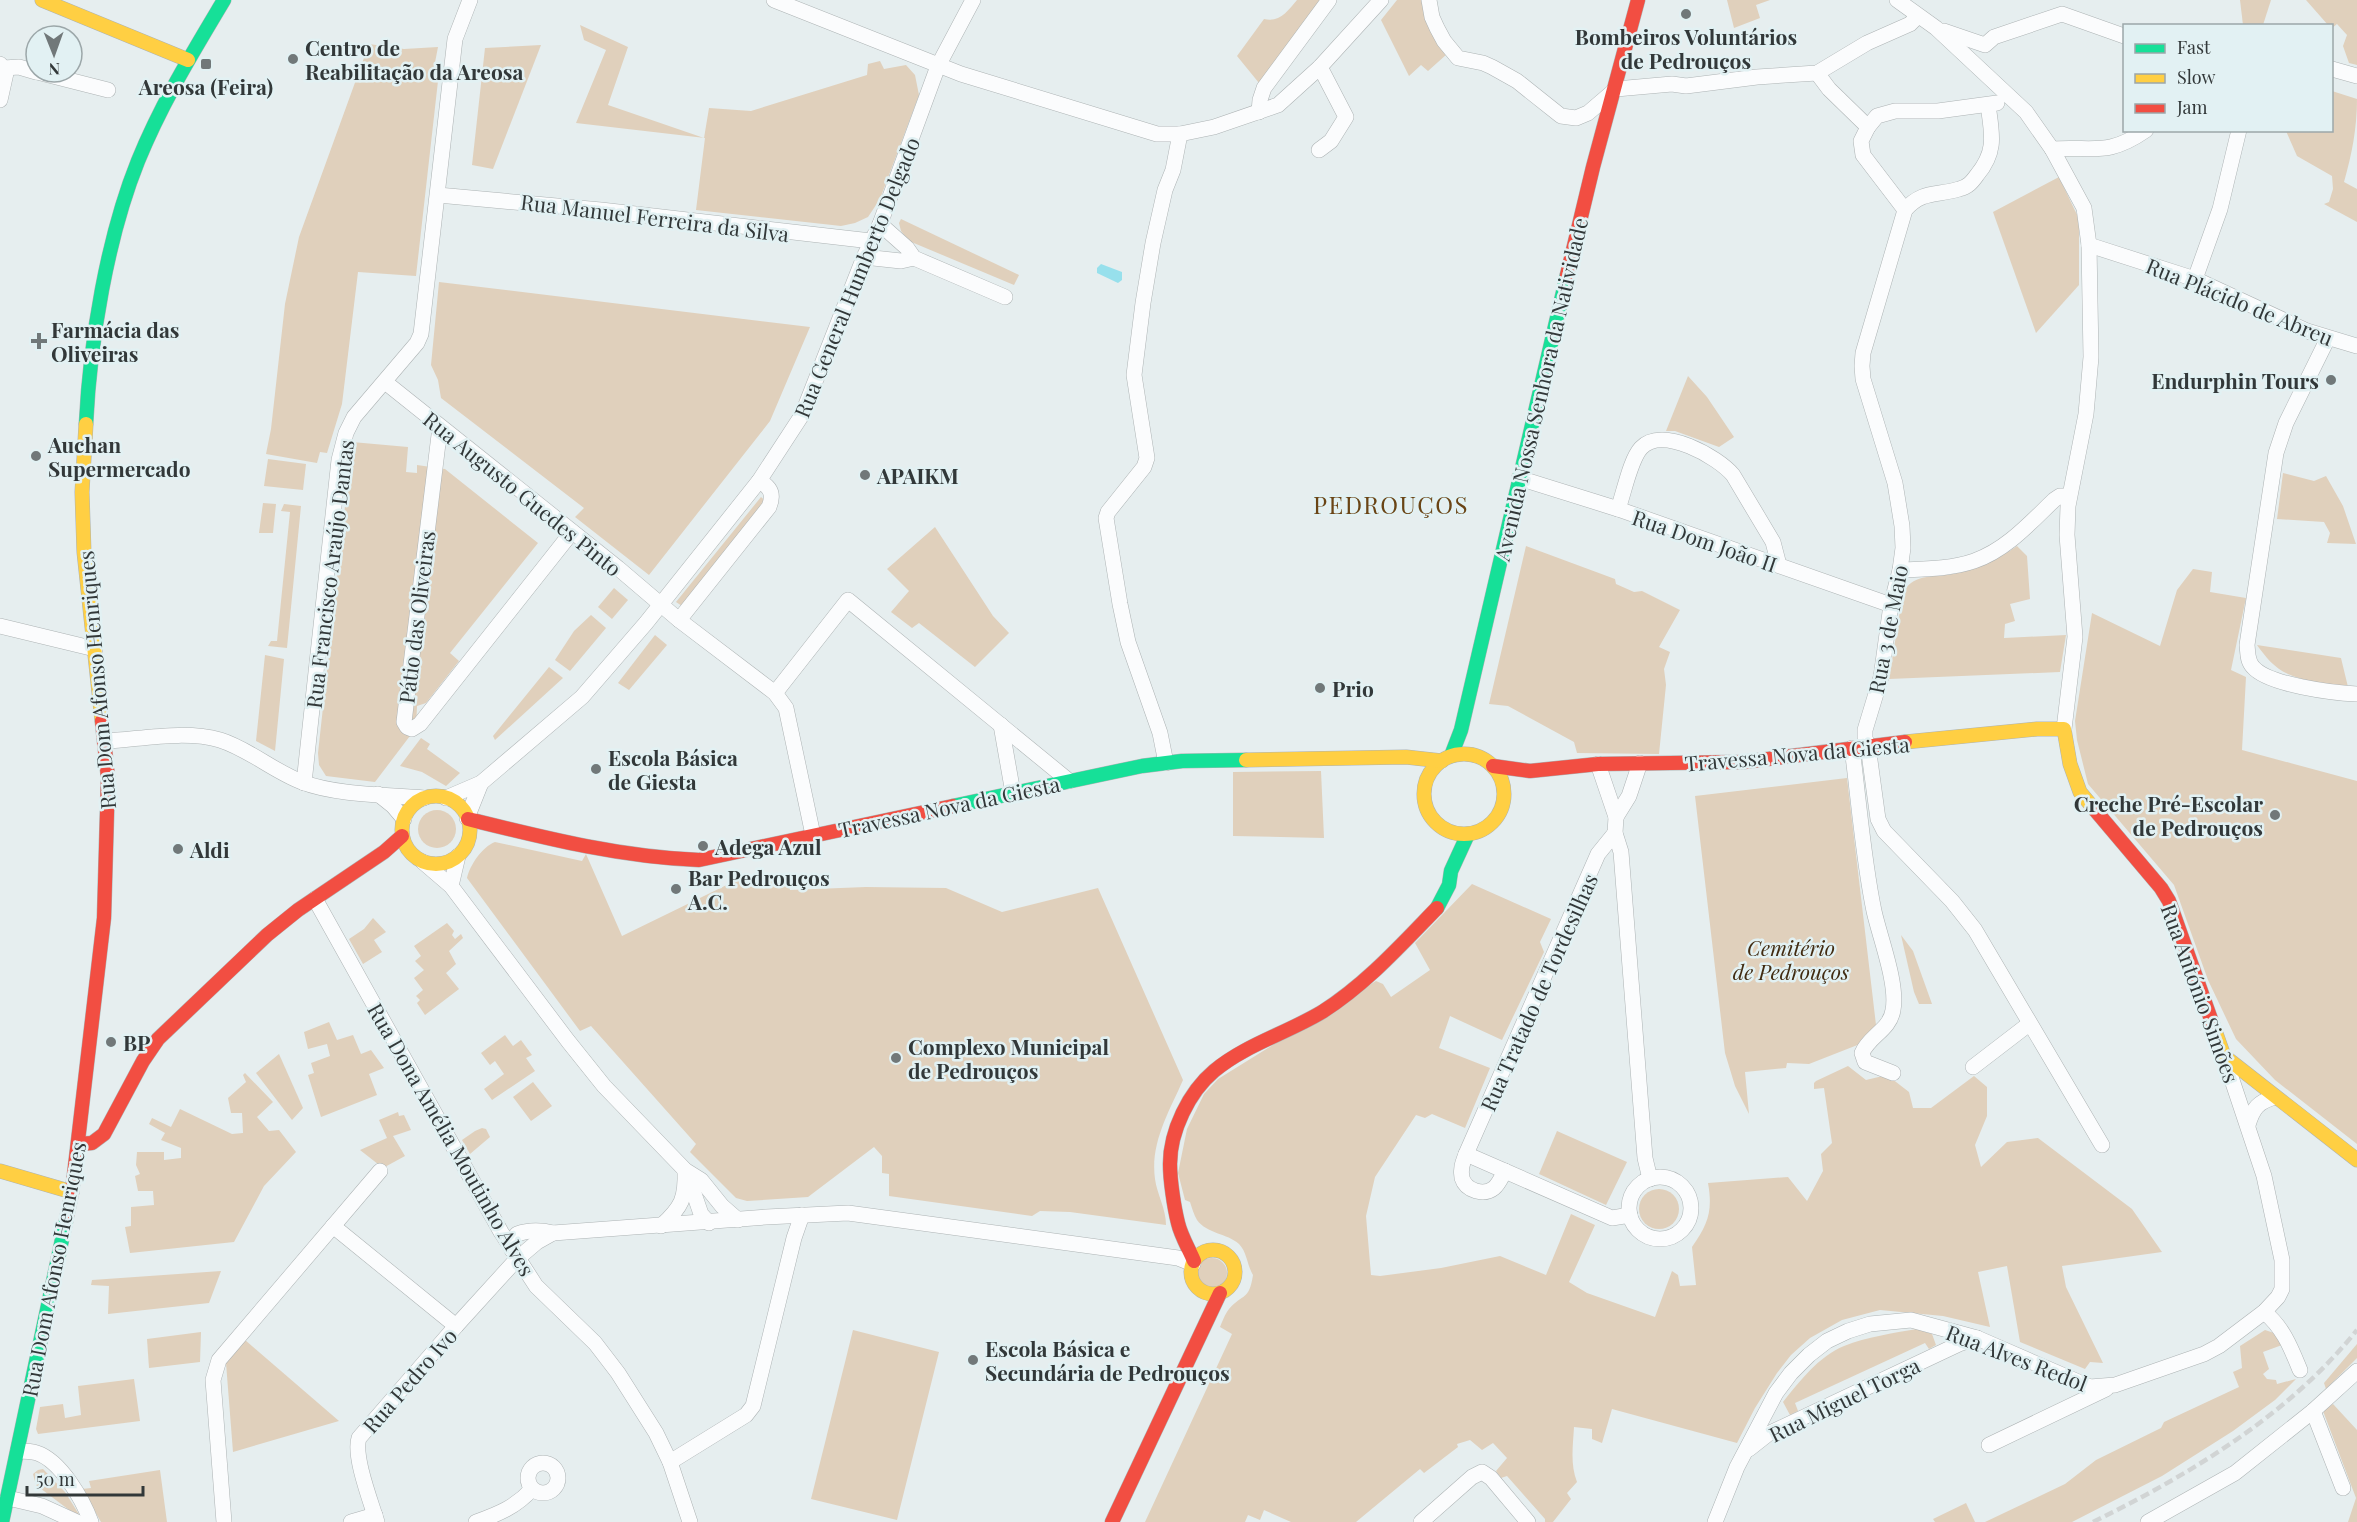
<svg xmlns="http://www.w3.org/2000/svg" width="2357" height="1522" viewBox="0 0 2357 1522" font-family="'Playfair Display',serif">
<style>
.green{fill:#e0d0bc}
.water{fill:#97e0ec}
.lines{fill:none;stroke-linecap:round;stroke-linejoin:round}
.street-casing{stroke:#adb3b4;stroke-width:16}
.fast-casing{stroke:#adb3b4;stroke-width:15}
.slow-casing{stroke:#adb3b4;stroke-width:15}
.jam-casing{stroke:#adb3b4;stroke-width:15}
.street{stroke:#fbfcfd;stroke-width:15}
.fast{stroke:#16e098;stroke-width:14}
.slow{stroke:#ffcf43;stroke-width:14}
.jam{stroke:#f24e42;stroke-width:14}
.rail{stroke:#d1d4d4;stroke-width:4.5;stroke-dasharray:9 4.5;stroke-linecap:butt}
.poi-dot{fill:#717879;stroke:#e2f1f3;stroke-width:2}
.labels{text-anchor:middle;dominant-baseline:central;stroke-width:5;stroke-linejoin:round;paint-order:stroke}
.poi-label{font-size:21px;font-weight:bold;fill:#323839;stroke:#e2f1f3;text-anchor:start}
.street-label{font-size:21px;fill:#323839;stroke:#e2f1f3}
.park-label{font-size:21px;font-style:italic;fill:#412b11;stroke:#e2f1f3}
.quarter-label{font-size:24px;letter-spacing:1.5px;fill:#6a4415;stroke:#e2f1f3}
</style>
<rect width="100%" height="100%" fill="#e6eeef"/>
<!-- green -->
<g class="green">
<path d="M1297,0H1322L1259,83L1237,56L1264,19C1279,23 1288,11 1297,0Z"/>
<path d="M1397,0H1423L1447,54L1428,71L1421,65L1409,76L1381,20Z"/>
<path d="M1727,0H1770L1756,5L1760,18L1734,28Z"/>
<path d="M2240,0H2271L2263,25H2243Z"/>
<path d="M2306,0H2357V65L2349,63L2343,46L2347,35L2337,24L2332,28V26L2328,25Z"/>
<path d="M580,25L628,47L608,105L704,138L709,108L751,111L867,75L868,64L880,61L884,69L906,65L915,75L919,95L880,199L868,217L855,223L841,226L696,210L705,138L576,123L606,50L584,40Z"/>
<path d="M369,44L404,49L438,47L432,78L438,81L416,276L358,272L342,404L327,453L320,452L317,463L266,454L271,429L285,304L299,237Z"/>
<path d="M541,45L493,169L472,165L485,48Z"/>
<path d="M2332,91L2357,99C2357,128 2352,154 2344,182L2357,189V222L2324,204L2329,202L2333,189L2332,176L2297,156L2286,131L2332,130Z"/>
<path d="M2059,177L2079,219V285L2036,333L1993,212Z"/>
<path d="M901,219L1019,275L1014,285L909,241L901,231L899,223Z"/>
<path d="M439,282L810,327L770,421L649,575L575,517L584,508L441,398L438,380L431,365Z"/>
<path d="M1688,376L1707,397L1734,437L1719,447L1675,431H1666Z"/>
<path d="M352,442L408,447L406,472L417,473V465L445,469L538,543L450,653L459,661L426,703L417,706L416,728L375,782L326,776L319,765L318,753Z"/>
<path d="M268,459L306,464L303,490L264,486Z"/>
<path d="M2283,473L2314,481L2326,476L2343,506L2356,544L2327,543L2330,533L2324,522L2277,519Z"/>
<path d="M761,497L766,501L682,606L676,602Z"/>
<path d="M263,503L276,504L273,533H259Z"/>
<path d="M284,504L301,506L287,648L268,646L271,641H277L290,512L281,511Z"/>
<path d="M935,527L993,616L1009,633L975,667L919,623L912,628L891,612L909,591L887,569Z"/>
<path d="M1526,546L1615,579L1616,584L1634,592L1642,591L1680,610L1659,647L1670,652L1664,669L1666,685L1659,754L1577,753L1574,742L1508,706L1489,704Z"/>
<path d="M2017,546L2027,556L2030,599L2010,604L2015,621L2005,624L2004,638L2066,635L2060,672L1889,679L1903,592C1915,572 1937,578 1957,573C1978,568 2000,558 2017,546Z"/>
<path d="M2193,569L2212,572L2210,592L2246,598L2231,670L2246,677L2242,750L2357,781V1144L2275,1080L2236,1039L2208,980L2174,885L2088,784L2077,740L2075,721L2092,613L2160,646L2177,590Z"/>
<path d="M614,588L628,600L612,619L598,607Z"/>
<path d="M591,615L606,628L570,671L555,660L574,631Z"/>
<path d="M655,635L667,645L629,690L618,683Z"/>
<path d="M2257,645L2341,658L2348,687C2331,685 2303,681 2288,674C2274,668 2265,656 2257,645Z"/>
<path d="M265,655L284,659L275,751L256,741Z"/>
<path d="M549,667L563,678L495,740L493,736Z"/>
<path d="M421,738L430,744L427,749L460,773L446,786L422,772L400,766Z"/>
<path d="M1321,771L1324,838L1233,836V772Z"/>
<path d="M1847,778L1876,1025L1860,1044L1809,1064L1787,1063L1786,1068L1745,1072L1749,1114L1735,1086L1725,1053L1695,796Z"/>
<circle cx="437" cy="829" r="19"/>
<path d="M495,842L582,861L586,854L622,936L745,876L787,875L790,890L866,887L946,888L1002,912L1098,888L1183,1080C1169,1112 1150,1143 1155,1179C1157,1194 1166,1209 1166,1225L1070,1212L1040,1211L1032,1216L889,1196V1174L882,1173V1156L874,1147L808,1197L747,1201L736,1198L690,1152L696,1144L591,1026L580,1031L467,878C470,865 482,847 495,842Z"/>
<path d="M1472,884L1551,919L1540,942L1544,952L1502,1040L1450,1016L1439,1048L1490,1068L1465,1128L1432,1114L1425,1118L1416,1115L1375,1177L1366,1216L1371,1275L1380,1276L1441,1268L1500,1256L1546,1275L1571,1214L1595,1225L1569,1282L1587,1293L1655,1317L1672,1271L1678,1275L1680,1286L1696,1285L1692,1247C1708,1224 1713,1211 1708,1183L1788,1177L1807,1201L1823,1171L1821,1154L1832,1143L1824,1088L1814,1089V1083L1816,1081L1848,1066L1866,1080L1887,1075L1909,1092L1913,1108H1931L1974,1076L1987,1087V1116L1975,1145L1981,1167L2007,1142L2038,1138L2132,1209L2162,1252L2062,1266L2066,1287L2103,1363L2090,1362L2085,1369L2020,1342L2007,1266L1978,1272L1990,1327L1943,1316L1880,1310L1842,1320L1810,1338L1791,1355L1777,1373L1755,1408L1737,1443L1612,1409L1602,1443L1592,1439V1429L1574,1427C1573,1446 1570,1464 1577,1482L1567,1493L1571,1499L1553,1522H1545V1519L1507,1476L1501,1478L1496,1471L1507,1458L1493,1443L1482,1450L1470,1440L1457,1444L1458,1447L1424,1473L1420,1469L1356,1522H1291L1264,1510L1260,1520L1248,1515L1245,1522H1145L1232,1334L1220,1327C1222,1322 1225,1314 1229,1309C1243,1293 1249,1301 1253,1275C1247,1265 1247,1252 1239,1244C1227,1233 1207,1234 1197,1220C1194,1215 1192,1208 1190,1202L1185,1200L1178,1173L1187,1129L1204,1094L1218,1079L1376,981L1383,984L1391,997L1430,970L1415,943Z"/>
<path d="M373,918L386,932L374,940L382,952L363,964L349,939L364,929Z"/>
<path d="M447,923L454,931L452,935L455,939L461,934L463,938L449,951L456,964L446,973L459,989L425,1015L417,1003L420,1000L416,996L423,990L414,978L424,970L415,961L421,956L414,946Z"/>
<path d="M1901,935L1913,951L1932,1004H1919L1914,992Z"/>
<path d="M329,1022L337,1040L353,1035L361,1054L371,1050L384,1068L369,1074L377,1095L321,1117L308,1075L314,1073L311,1063L330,1056L327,1044L308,1049L304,1032Z"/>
<path d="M505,1035L513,1046L521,1040L532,1055L526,1058L535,1071L492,1100L484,1089L504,1074L495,1061L490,1065L481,1053Z"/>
<path d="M279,1054L303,1108L292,1120L256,1073Z"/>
<path d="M245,1073L273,1102L257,1117L269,1131L279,1130L296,1152L264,1186L234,1242L130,1253L125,1227L131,1226V1207L154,1205L153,1191H138L135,1176L140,1174L136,1165L137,1152H164V1160L181,1158V1148L161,1140L165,1133L149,1124L152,1118L171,1127L180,1109L232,1134L243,1133L242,1113H231L228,1098L246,1082L243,1075Z"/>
<path d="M533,1082L552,1106L531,1121L513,1097Z"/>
<path d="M398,1112L399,1116L404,1115L411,1130L393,1136L405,1156L383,1168L360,1150L387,1138L379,1120Z"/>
<path d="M482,1128L486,1129L490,1137L470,1154L462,1140L475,1131Z"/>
<path d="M1557,1131L1627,1162L1606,1205L1539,1174Z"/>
<circle cx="1659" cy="1209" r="20"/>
<circle cx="1212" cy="1273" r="15"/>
<path d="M221,1271L209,1303L108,1314L109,1286L91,1285L92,1280Z"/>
<path d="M1917,1329L1932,1334L1936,1345L1929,1349L1925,1343L1795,1403L1798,1411L1790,1415L1783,1402C1799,1382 1819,1356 1844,1346C1867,1337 1893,1333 1917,1329Z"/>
<path d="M853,1330L939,1352L897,1520L811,1499Z"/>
<path d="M2265,1330L2274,1333L2282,1345L2263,1352L2269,1369L2263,1374L2267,1379L2276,1380L2277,1384L2296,1379L2275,1400L2233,1431L2162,1476L2072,1522H1985L2065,1484L2096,1460L2161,1428L2164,1422L2239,1387L2233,1372L2242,1368L2240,1346Z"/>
<path d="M201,1332L200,1362L149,1368L147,1339Z"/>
<path d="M245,1340L339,1421L233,1452L226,1363Z"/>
<path d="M2357,1344V1358L2326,1389L2324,1383Z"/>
<path d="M134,1379L140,1421L38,1434L36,1429L40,1407L63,1404L65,1418L81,1415L78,1386Z"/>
<path d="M2333,1404L2357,1430V1522H2348L2356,1498L2323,1411Z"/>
<path d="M43,1469L65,1492L80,1516H77L36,1485L33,1474L38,1470Z"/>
<path d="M160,1470L167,1522H101L82,1489L91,1488L89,1481Z"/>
<path d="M1966,1503L1975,1522H1935L1933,1519Z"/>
</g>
<!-- water -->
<path class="water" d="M1101,264L1122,272V280L1118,283L1097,273V268Z"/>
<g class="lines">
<!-- street casing -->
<g class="street-casing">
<g id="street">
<path d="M774,0L961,74L1157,134H1180L1214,127L1278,105L1320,67L1381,0"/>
<path d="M1429,0L1432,17L1437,28L1444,41L1458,58L1483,63L1492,67L1517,81L1561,116L1576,118L1588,113L1616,89L1672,84L1686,86L1757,77L1817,73L1867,43L1910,24L1914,20L1915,14"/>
<path d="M1897,0L1936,28L2026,112L2052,149L2084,208L2089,245L2091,357L2086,414L2068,506L2067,535L2075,637L2064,729"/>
<path d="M1944,31L1985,45L1994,37L2062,14L2124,36"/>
<path d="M0,64L6,73L0,100"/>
<path d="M4,68L19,67L36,72"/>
<path d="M2332,69L2357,76"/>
<path d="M37,72L108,90"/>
<path d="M1817,73L1829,89L1868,127"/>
<path d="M1988,105C1992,134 1997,151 1977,175C1972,182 1968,187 1959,189C1937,196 1922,190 1905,210L1863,353L1862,366L1863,379L1895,483L1902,526L1903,548L1900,570L1891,605L1881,677L1865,730V738L1868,746L1878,819L1884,831L1952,901L1975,930L2102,1145"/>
<path d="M1259,112L1260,100L1264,88L1329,0"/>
<path d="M2052,149C2094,146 2107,157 2146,130"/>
<path d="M1319,150L1331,141L1346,117L1320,67"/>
<path d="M438,195L601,210L871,241"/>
<path d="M1905,210L1863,155L1861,141L1868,127L1877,116L1895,111H1938L1997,103"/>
<path d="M880,224L907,248L914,258L1005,297"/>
<path d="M2089,245L2195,279L2307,331L2357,346"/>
<path d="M864,257L901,261L914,258"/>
<path d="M2195,279L2220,209L2239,130"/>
<path d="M2328,338L2286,423L2276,453L2247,645C2248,652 2247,661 2253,667C2268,685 2334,693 2357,694"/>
<path d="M385,382L618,568L679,620L775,693L786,708L813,835"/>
<path d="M440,427L404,722L407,727L412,729L420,724L572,532"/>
<path d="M1519,478L1618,509L1891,605"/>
<path d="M1618,509C1624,493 1630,460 1641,448C1662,425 1718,457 1733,475L1773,542L1779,565"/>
<path d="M1900,570C1924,569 1951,569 1974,561C2006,550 2030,523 2054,500L2060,496H2069"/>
<path d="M679,620L769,507C774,495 771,487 759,481"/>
<path d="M0,626L95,649"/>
<path d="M775,693L848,600L1069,781"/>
<path d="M1001,725L1013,793"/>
<path d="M106,741C142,739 185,730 220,740C249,749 273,771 302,782C335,795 388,795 424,798"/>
<path d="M1852,748C1859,802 1863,858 1874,911C1880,938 1898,984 1893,1010C1890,1030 1869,1036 1862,1053L1865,1062L1893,1073"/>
<path d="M1166,763L1160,733L1128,642L1120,604L1106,518L1108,512L1144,467L1147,458L1134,375L1143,303L1153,243L1165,190L1173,170L1180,134"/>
<path d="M1598,764L1616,817L1615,833L1621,852L1645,1158L1650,1179"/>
<path d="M304,783L339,460L346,433L354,417L417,343L421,334L455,39L470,0"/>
<path d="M378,794L393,806L404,819"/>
<path d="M446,798L481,783L582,697L646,623L759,481L802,415L864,257L880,224L938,66L973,0"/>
<path d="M1616,817L1629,796L1640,763"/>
<path d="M467,818L481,783"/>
<path d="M1615,833L1598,854L1466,1154L1612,1218L1630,1215"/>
<path d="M423,862L451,886L568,1041L604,1086L685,1170L701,1180L722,1206L738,1220"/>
<path d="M451,886L458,856"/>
<path d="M315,899L501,1232L536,1286L595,1343L618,1373L656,1433L670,1462L690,1522"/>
<path d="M1973,1067L2029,1024"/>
<path d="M2248,1125C2253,1108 2258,1102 2275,1097"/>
<path d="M1466,1154C1463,1162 1460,1169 1462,1178C1466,1191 1484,1196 1494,1188C1499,1184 1502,1176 1505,1171"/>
<path d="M688,1176L701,1214L709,1223"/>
<circle cx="1660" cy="1208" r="31"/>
<path d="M333,1226L456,1326"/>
<path d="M661,1226C682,1207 686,1198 685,1170"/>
<path d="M512,1250L513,1240L517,1234C528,1230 541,1230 553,1233L766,1217L848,1213L1178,1258L1193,1264"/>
<path d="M2264,1312C2283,1327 2291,1348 2300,1370"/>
<path d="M2313,1411L2343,1488"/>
<path d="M1989,1445L2106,1389"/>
<path d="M1749,1449L1768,1434L1959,1344L1977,1338"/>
<path d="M18,1451C25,1451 31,1451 37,1453C61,1461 83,1500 91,1522"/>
<path d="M670,1462L746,1415L753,1406L794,1238L802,1215"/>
<circle cx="543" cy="1478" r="15"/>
<path d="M8,1498L42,1506L77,1522"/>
<path d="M224,1522L213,1380L219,1360L380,1171"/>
<path d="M351,1522L375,1515"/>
<path d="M377,1522C371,1502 353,1456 359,1438L456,1326L517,1259L537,1242L553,1233"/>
<path d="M476,1522C498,1514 516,1507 532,1489"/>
<path d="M1421,1522L1472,1477L1482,1472L1491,1478L1528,1522"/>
<path d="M1715,1522L1737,1467L1776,1393L1791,1373L1809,1355L1827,1341L1848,1331L1870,1324L1911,1320L1977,1338L2090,1387L2115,1385L2204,1354L2219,1346L2264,1312L2278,1297L2282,1289V1260L2264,1176L2224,1056"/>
<path d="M2148,1522L2235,1473L2313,1411L2357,1371"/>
</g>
</g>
<!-- fast casing -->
<g class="fast-casing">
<g id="fast">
<path d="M86,424C90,341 107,238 138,161C161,104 193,52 224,0"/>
<path d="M1451,756L1461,730L1567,275"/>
<path d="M953,806L1142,766L1182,761L1246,760"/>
<path d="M1437,908L1449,885L1451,871L1468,834"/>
<path d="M2,1522L67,1216"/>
</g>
</g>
<!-- slow casing -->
<g class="slow-casing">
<g id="slow">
<path d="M42,0L188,60"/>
<path d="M86,424L82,492L84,552L102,721"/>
<path d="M1905,742L2037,729H2064L2070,764L2080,792L2095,810"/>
<circle cx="1464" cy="794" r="40"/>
<path d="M1246,760L1406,757L1442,761"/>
<circle cx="436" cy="830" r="34"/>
<path d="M2213,1025L2224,1056L2357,1160"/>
<path d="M0,1171L72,1192"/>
<circle cx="1213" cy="1272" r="22"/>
</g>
</g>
<!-- jam casing -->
<g class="jam-casing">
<g id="jam">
<path d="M1567,275L1593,167L1638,0"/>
<path d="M1493,766L1530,771L1598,764L1743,762L1905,742"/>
<path d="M2095,810L2161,888L2169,901L2213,1025"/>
<path d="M468,819C545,838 620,857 699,860L953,806"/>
<path d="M79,1144L92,1143L104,1134L143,1061L158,1039L267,935L298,910L384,852L402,836"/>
<path d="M67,1216L72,1192L104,918L108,778L102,721"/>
<path d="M1194,1261C1189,1249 1181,1236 1178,1223C1174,1207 1170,1180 1170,1164C1170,1131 1189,1092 1214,1071C1245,1045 1287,1033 1322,1012C1366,984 1401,945 1437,908"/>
<path d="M1112,1522L1220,1293"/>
</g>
</g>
<!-- street -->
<use href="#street" class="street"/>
<!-- fast -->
<use href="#fast" class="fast"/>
<!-- slow -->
<use href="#slow" class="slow"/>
<!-- jam -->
<use href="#jam" class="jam"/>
<!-- rail -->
<path class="rail" d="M2093,1522C2189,1475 2289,1415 2357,1330"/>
</g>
<!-- markers -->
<g class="poi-dot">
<circle cx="1686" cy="14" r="6"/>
<circle cx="293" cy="59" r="6"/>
<rect x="200" y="58" width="12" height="12" rx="3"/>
<path d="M36 332h6v6h6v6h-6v6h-6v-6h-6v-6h6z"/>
<circle cx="2331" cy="380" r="6"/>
<circle cx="36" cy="456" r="6"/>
<circle cx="865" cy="475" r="6"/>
<circle cx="1320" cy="688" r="6"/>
<circle cx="596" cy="769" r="6"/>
<circle cx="2275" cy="815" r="6"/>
<circle cx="703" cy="846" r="6"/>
<circle cx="178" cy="849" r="6"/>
<circle cx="676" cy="889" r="6"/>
<circle cx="111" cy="1042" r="6"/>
<circle cx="896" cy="1058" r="6"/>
<circle cx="973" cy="1360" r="6"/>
</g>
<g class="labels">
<!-- poi labels -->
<g class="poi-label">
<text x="1686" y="36" text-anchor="middle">Bombeiros Voluntários<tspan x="1686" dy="24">de Pedrouços</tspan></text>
<text x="305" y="47">Centro de<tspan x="305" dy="24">Reabilitação da Areosa</tspan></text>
<text x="206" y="86" text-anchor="middle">Areosa (Feira)</text>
<text x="51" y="329">Farmácia das<tspan x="51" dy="24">Oliveiras</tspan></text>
<text x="2319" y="380" text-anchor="end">Endurphin Tours</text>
<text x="48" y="444">Auchan<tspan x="48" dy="24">Supermercado</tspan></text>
<text x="877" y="475">APAIKM</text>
<text x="1332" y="688">Prio</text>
<text x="608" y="757">Escola Básica<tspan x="608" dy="24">de Giesta</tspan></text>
<text x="2263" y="803" text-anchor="end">Creche Pré-Escolar<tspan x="2263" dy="24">de Pedrouços</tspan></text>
<text x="715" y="846">Adega Azul</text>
<text x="190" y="849">Aldi</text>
<text x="688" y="877">Bar Pedrouços<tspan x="688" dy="24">A.C.</tspan></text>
<text x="123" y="1042">BP</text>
<text x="908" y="1046">Complexo Municipal<tspan x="908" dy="24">de Pedrouços</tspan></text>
<text x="985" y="1348">Escola Básica e<tspan x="985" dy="24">Secundária de Pedrouços</tspan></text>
</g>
<!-- street labels -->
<g class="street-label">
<text transform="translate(655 217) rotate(7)">Rua Manuel Ferreira da Silva</text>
<text transform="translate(856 277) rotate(-68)">Rua General Humberto Delgado</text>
<text transform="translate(2240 301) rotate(22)">Rua Plácido de Abreu</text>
<text transform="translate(1540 389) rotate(-77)">Avenida Nossa Senhora da Natividade</text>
<text transform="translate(523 493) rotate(39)">Rua Augusto Guedes Pinto</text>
<text transform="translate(1705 540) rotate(19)">Rua Dom João II</text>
<text transform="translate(329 574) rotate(-83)">Rua Francisco Araújo Dantas</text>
<text transform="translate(416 617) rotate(-83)">Pátio das Oliveiras</text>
<text transform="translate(1887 629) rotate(-79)">Rua 3 de Maio</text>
<text transform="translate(96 680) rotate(-95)">Rua Dom Afonso Henriques</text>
<text transform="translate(1797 753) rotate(-5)">Travessa Nova da Giesta</text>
<text transform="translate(949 806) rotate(-12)">Travessa Nova da Giesta</text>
<text transform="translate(1538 992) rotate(-66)">Rua Tratado de Tordesilhas</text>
<text transform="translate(2201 993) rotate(70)">Rua António Simões</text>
<text transform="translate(452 1139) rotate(60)">Rua Dona Amélia Moutinho Alves</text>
<text transform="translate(53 1269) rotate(-79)">Rua Dom Afonso Henriques</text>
<text transform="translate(2017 1357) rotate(21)">Rua Alves Redol</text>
<text transform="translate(409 1380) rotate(-49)">Rua Pedro Ivo</text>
<text transform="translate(1844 1399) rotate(-26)">Rua Miguel Torga</text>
</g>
<!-- park labels -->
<g class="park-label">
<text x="1791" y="947">Cemitério<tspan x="1791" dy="24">de Pedrouços</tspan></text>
</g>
<!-- quarter labels -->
<g class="quarter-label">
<text x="1391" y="504">PEDROUÇOS</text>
</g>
</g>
<!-- legend -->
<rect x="2123" y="24" width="210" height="108" fill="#e2f1f3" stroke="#9ca7a9" stroke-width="1.5"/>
<rect x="2135" y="44" width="30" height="9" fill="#16e098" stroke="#9ca7a9" stroke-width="1.5"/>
<text x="2177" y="54" font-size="18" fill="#323839">Fast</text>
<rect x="2135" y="74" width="30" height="9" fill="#ffcf43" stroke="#9ca7a9" stroke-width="1.5"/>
<text x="2177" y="84" font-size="18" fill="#323839">Slow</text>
<rect x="2135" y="104" width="30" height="9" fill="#f24e42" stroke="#9ca7a9" stroke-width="1.5"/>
<text x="2177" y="114" font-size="18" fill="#323839">Jam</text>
<!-- north arrow -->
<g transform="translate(54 54) rotate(179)"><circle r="28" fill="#e2f1f3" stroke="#9ca7a9" stroke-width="1.5"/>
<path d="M0-4.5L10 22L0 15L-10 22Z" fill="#717879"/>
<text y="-9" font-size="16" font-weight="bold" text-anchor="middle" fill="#323839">N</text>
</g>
<!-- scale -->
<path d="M27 1486v9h116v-9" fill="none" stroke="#323839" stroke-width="3"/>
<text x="36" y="1486" font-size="18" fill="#323839" stroke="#e2f1f3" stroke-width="4.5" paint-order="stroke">50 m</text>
</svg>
